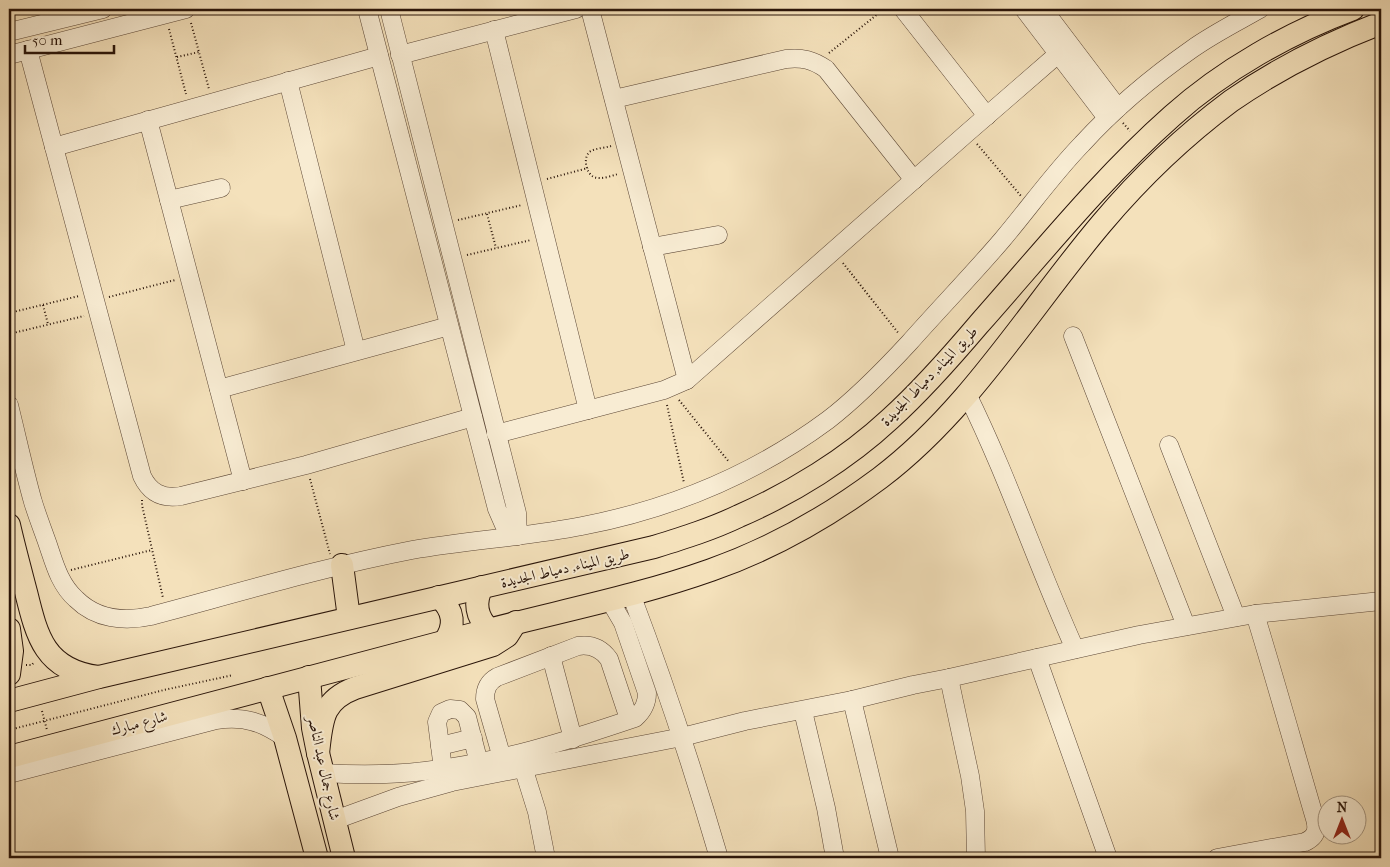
<svg xmlns="http://www.w3.org/2000/svg" width="1390" height="867" viewBox="0 0 1390 867" font-family="'IM FELL French Canon',Amiri,serif">
<style>
.lines{fill:none;stroke-linecap:round;stroke-linejoin:round}
.minor-casing{stroke:#5c4736;stroke-width:19}
.major-casing{stroke:#291409;stroke-width:24}
.path{stroke:#291409;stroke-width:2;stroke-dasharray:1 2.5;stroke-linecap:butt}
.minor{stroke:#f8ecd3;stroke-width:18}
.major{stroke:#f4e1bb;stroke-width:22}
.labels{text-anchor:middle;dominant-baseline:central;stroke-width:4;stroke-linejoin:round;paint-order:stroke}
.street-label{font-size:15px;fill:#291409;stroke:#f8ecd3}
</style>
<rect width="100%" height="100%" fill="#f4e1bb"/>
<filter id="stains"><feTurbulence type="fractalNoise" baseFrequency=".004" numOctaves="4"/><feColorMatrix values="0 0 0 0 .2 0 0 0 0 .09 0 0 0 0 .02 0 0 0 .5 -.17"/></filter>
<radialGradient id="worn" r=".72"><stop offset=".6" stop-color="#630" stop-opacity="0"/><stop offset="1" stop-color="#630" stop-opacity=".3"/></radialGradient>
<g class="lines">
<!-- minor casing -->
<g class="minor-casing">
<g id="minor">
<path d="M367,9L497,509L504,525L518,536L517,513L389,9"/>
<path d="M590,9L687,380"/>
<path d="M903,9L987,116"/>
<path d="M1024,9L1107,118"/>
<path d="M1043,9L1118,108"/>
<path d="M494,30L588,410"/>
<path d="M9,32L103,9"/>
<path d="M28,50L142,476C150,493 163,499 181,496L306,465L473,417"/>
<path d="M9,55L186,9"/>
<path d="M400,55L576,9"/>
<path d="M288,81L356,351"/>
<path d="M614,99L786,59C802,57 813,60 826,69L914,180"/>
<path d="M148,120L243,481"/>
<path d="M54,147L379,56"/>
<path d="M169,200L221,188"/>
<path d="M652,247L718,235"/>
<path d="M1073,336L1186,626"/>
<path d="M219,389L449,326"/>
<path d="M967,394C1008,477 1037,565 1075,649"/>
<path d="M9,405C17,437 24,470 33,502C37,515 42,528 47,542C54,562 59,584 76,599C96,619 124,622 151,616C237,593 324,567 412,550C469,540 526,537 582,526C671,509 755,474 828,420C858,397 884,370 909,343C940,308 972,275 1002,240C1029,208 1053,174 1082,144C1114,109 1152,77 1192,49C1213,34 1237,22 1260,9"/>
<path d="M496,434L664,390L687,380L967,133L1058,54"/>
<path d="M1169,445L1236,617"/>
<path d="M631,594C664,681 693,769 719,858"/>
<path d="M551,656L573,739"/>
<path d="M1037,658L1108,858"/>
<path d="M949,678L970,776L975,811L976,858"/>
<path d="M852,700L890,858"/>
<path d="M803,711L826,808L835,858"/>
<path d="M440,746L473,738"/>
<path d="M502,758L485,699C485,689 488,682 497,677L578,646C591,644 601,648 609,659L629,719"/>
<path d="M523,767L537,812L546,858"/>
<path d="M443,769L437,722L441,713L450,709L460,710L467,717L479,763"/>
<path d="M323,773C357,775 391,775 425,771C497,763 567,741 635,718C643,711 647,704 647,693L623,623L609,599"/>
<path d="M9,774L216,720C245,716 262,722 285,738"/>
<path d="M335,820L398,797L452,782L682,737L745,721L852,700L913,685L949,678L1139,635L1255,614L1381,601"/>
<path d="M1217,858L1305,842C1316,837 1318,830 1315,819C1295,751 1276,682 1255,614"/>
</g>
</g>
<!-- major casing -->
<g class="major-casing">
<g id="major">
<path d="M9,525C14,547 20,569 26,592C37,637 45,670 98,677"/>
<path d="M342,565L349,618"/>
<path d="M482,587C474,602 476,617 489,629"/>
<path d="M439,597C454,610 456,627 444,642"/>
<path d="M9,629L12,651L9,674"/>
<path d="M309,677L313,728L318,753L344,858"/>
<path d="M268,688L285,738L317,858"/>
<path d="M9,701L99,677L654,547C683,538 712,529 739,516C792,493 847,459 890,419C922,390 951,357 979,324C1042,253 1101,179 1172,116C1223,70 1289,33 1353,9"/>
<path d="M318,753C322,721 321,701 355,688L493,645L507,636L516,622"/>
<path d="M9,757C165,716 321,675 477,633C555,612 635,597 711,570C771,549 829,516 880,478C970,410 1030,308 1102,223C1140,178 1184,136 1231,101C1277,69 1329,43 1381,23"/>
</g>
</g>
<!-- path -->
<g class="path">
<path d="M191,23L209,89"/>
<path d="M169,29L186,94"/>
<path d="M829,53L884,9"/>
<path d="M177,57L199,52"/>
<path d="M1123,123L1130,131"/>
<path d="M977,144L1021,196"/>
<path d="M611,146C605,148 597,148 591,151C582,156 586,174 594,177C601,180 611,176 618,174"/>
<path d="M547,179L588,168"/>
<path d="M487,214L496,248"/>
<path d="M458,220L522,205"/>
<path d="M467,255L531,240"/>
<path d="M843,263L899,334"/>
<path d="M109,297L175,280"/>
<path d="M43,305L48,324"/>
<path d="M9,313L79,296"/>
<path d="M9,334L84,316"/>
<path d="M679,400L729,462"/>
<path d="M667,405L684,483"/>
<path d="M310,479L330,554"/>
<path d="M142,500V505L163,598"/>
<path d="M71,570L152,550"/>
<path d="M26,665H32L34,662"/>
<path d="M42,711L47,730"/>
<path d="M9,730L164,690L233,675"/>
</g>
<!-- minor -->
<use href="#minor" class="minor"/>
<!-- major -->
<use href="#major" class="major"/>
</g>
<g class="labels">
<!-- street labels -->
<g class="street-label">
<text transform="translate(929 376) rotate(-46)">طريق الميناء, دمياط الجديدة</text>
<text transform="translate(565 568) rotate(-13)">طريق الميناء, دمياط الجديدة</text>
<text transform="translate(139 723) rotate(-15)">شارع مبارك</text>
<text transform="translate(324 768) rotate(78)">شارع جمال عبد الناصر</text>
</g>
</g>
<!-- margin -->
<rect width="1390" height="867" fill="none" stroke="#f4e1bb" stroke-width="30"/>
<rect x="10" y="10" width="1370" height="847" fill="none" stroke="#291409" stroke-width="2.5"/>
<rect x="15" y="15" width="1360" height="837" fill="none" stroke="#291409"/>
<!-- north arrow -->
<g transform="translate(1342 820)"><circle r="24" fill="#f8ecd3" stroke="#a59682"/>
<path d="M0-4L9 19L0 12L-9 19Z" fill="#8f2418"/>
<text y="-8" font-size="14" font-weight="bold" text-anchor="middle" fill="#291409">N</text>
</g>
<!-- scale -->
<path d="M25 45v8h89v-8" fill="none" stroke="#291409" stroke-width="2.5"/>
<text x="32" y="45" font-size="15" fill="#291409" stroke="#f8ecd3" stroke-width="4" paint-order="stroke">50 m</text>
<rect width="100%" height="100%" filter="url(#stains)"/>
<rect width="100%" height="100%" fill="url(#worn)"/>
</svg>
